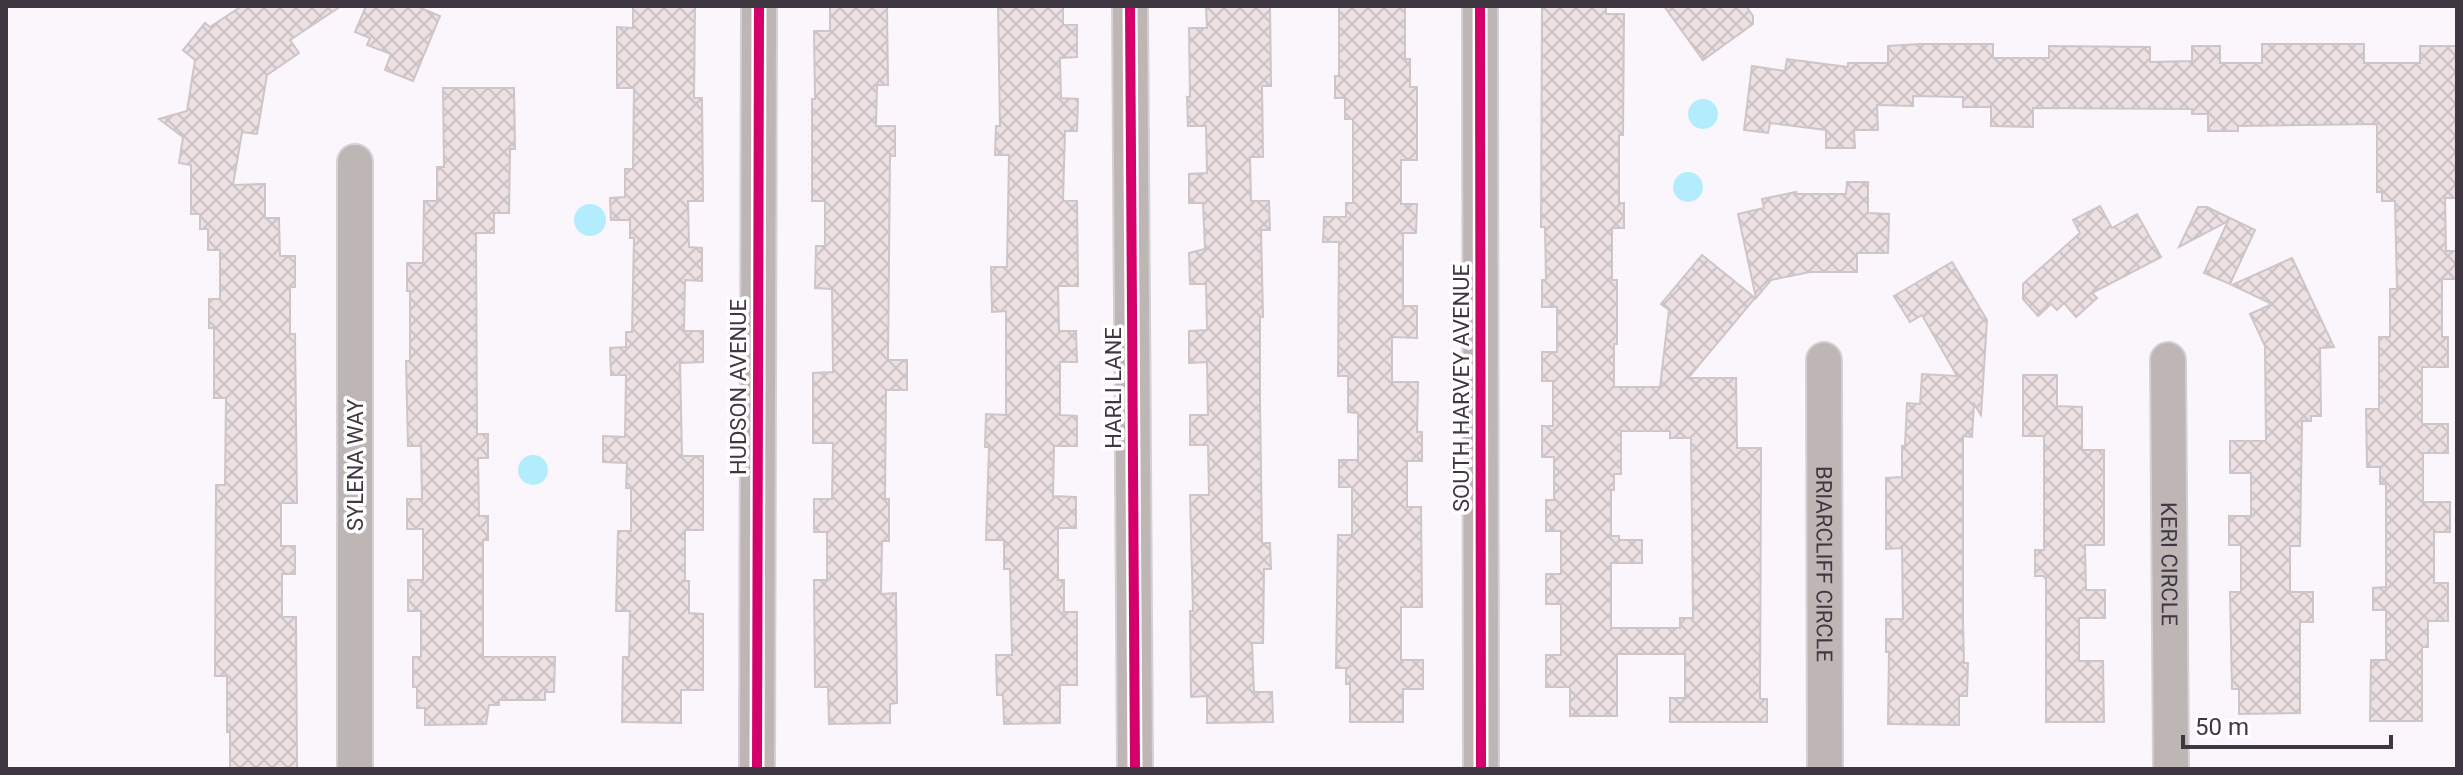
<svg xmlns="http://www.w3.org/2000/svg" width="2463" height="775" viewBox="0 0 2463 775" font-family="Roboto,sans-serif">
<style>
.water{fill:#b2ecfd}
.building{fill:url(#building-cross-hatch);stroke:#cdc5c7;stroke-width:2;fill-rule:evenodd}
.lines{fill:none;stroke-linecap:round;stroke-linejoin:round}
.minor-casing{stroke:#d4d1d6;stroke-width:38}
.minor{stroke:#beb5b5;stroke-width:34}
.cycleway-casing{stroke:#fff;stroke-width:15}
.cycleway{stroke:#d6006c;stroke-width:10}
.labels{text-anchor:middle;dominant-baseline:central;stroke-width:7;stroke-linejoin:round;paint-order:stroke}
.street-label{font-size:22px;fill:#3e3741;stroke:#fff}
</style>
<defs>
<pattern id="building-cross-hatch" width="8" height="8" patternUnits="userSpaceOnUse" patternTransform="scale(2)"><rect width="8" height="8" fill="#ede0e2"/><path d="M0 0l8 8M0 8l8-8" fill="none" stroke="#ccc1c3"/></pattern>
</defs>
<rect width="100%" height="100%" fill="#faf6fc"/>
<!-- water -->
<g class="water">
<circle cx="1703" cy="114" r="15"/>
<circle cx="1688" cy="187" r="15"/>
<circle cx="590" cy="220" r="16"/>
<circle cx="533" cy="470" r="15"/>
</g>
<!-- building -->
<g class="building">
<path d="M242,6H341L290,40L299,53L267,75L257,134L242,132L233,185L265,184V218H279L280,256H295V287H290V334H295L297,503H281V546H295V574H282V617H296L297,769H230V732H227V676H215L216,485H225L226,398H214V328H209V299H220V250H208V229H200V214H191V165L179,163L183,137L159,119L187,111L195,60L183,50L205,23L210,27Z"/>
<path d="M366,6H416L440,16L413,81L385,70L391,54L367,45L370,38L355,32Z"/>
<path d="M633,6H695L694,98H702L703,201H688L689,247L702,248V281L685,280L684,331H703V362L680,363L682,456H703V530H685V581H689V613L703,614V690H681V723L622,722L623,657H629L630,611H616L618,531H631V488H626L627,463L603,462V436L625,437L626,375H611L610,348L626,347V332H632L634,238H630V220H611L610,198L625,197V169H633L634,88H617V27L633,28Z"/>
<path d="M830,6H887L888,85H877L876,126H895V156H890L888,360H907V390H886L885,499H889V541H882L881,594L896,593L897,703L890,704V723L829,724L828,687H815L814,580H827V532H814V499H832L833,443H813V373L833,372L832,289L815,288L816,246H825V201H812V99H815L814,31H830Z"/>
<path d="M998,6H1063V25H1077V57L1060,58L1061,98L1078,99L1077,131H1065L1063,201H1077L1078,286H1058L1059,331H1076L1077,362H1060V415L1077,416V446H1054L1053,496L1076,497V528H1058V580H1064V612H1077V685H1060V723L1004,724L1003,695H997L996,655H1012L1010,569H1004V540H986L989,447H985L986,414L1006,415V311L992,312L991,267H1007L1009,155H995L996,126H1000Z"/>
<path d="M1206,6H1270L1271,86H1262L1263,157H1250L1251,201H1269L1270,230H1261L1263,317H1260V402L1262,543H1270L1271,569H1264L1263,643H1252L1254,692H1272L1273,722L1207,723V696L1191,697L1190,611H1193L1190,495H1209L1208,445H1190V415H1208L1207,362L1189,363V331L1207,330L1206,284H1190L1189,253L1205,249L1203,203H1189V174L1207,173L1206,126H1188L1187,97H1190L1189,28H1207Z"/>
<path d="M1339,6H1405V59H1410V87H1417V160H1401V204H1417L1416,233H1403V306H1417V338L1392,337V382H1418L1417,432H1422V461H1407V507H1421L1422,607H1401V660H1423V689H1403V722H1350V684H1346V668H1336L1338,535H1352V487H1339V460H1358V413L1348,412V376H1338L1339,242H1323L1324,217H1346V203H1353V119H1345V98H1335V76H1339Z"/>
<path d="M1542,6H1606V14H1624L1623,135H1619V203H1624V228H1612V280H1617V344H1614V387H1660L1669,310L1661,304L1702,255L1755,298L1688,378H1736L1737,448H1761L1760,699H1767V722H1670V698H1685V654H1617V716H1570V687H1546V655H1561V604H1546V574H1561V531H1546V500H1554V457H1542V426H1553V381H1542V352H1557V307H1542V280H1546L1545,227H1541ZM1621,431H1670V438H1691L1693,618H1680V628H1611V563H1642V540H1619V536H1611V490H1614V474H1621Z"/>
<path d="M1664,6H1746L1753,16V24L1703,60Z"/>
<path d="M1920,44H1993V58H2049V46L2150,47V62L2192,61V46H2220V63H2262V44H2364V63H2420V46H2456L2457,198H2445L2446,251H2457V279H2442V337H2448V367H2422V424H2448V453H2423V502H2450V532H2434V583H2448V621H2428V647H2422V721H2370L2371,660H2386V610H2373V588L2386,587V484H2380V467H2367L2366,409H2379V337H2390V289H2397L2395,201H2382V192H2377V124L2238,126V131H2208V114H2192V109L2033,108V127L1991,126V107H1963V97L1913,96V106L1877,105L1878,130H1854L1855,148H1826V130L1770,123L1768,133L1744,130L1752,66L1785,71L1787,59L1848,67V63H1888V46Z"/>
<path d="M443,88H514L515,149H510L509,213H494V233H476L477,434H488V458H478L479,516H488V540H483V657H555L554,692H545V700H499V705H489L486,724L425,725V708H417V687H413V657H421V611H408V580H423V529H407V499H422L421,446H408L406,361H410V291H407V263H423L424,201H437V167H444Z"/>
<path d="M1847,182H1868V213L1889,214L1888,253H1857V272H1810L1771,280L1756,298L1738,214L1764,208L1762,199L1796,192L1797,194H1846Z"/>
<path d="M2100,206L2112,228L2137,214L2161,257L2092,293L2097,298L2076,317L2064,303L2057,310L2051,304L2038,316L2023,299V284L2080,233L2073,220Z"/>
<path d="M2198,207H2207L2255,230L2230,284L2204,273L2228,221L2179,247Z"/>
<path d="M2292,258L2334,347L2320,348L2321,416H2311V421H2302L2300,546H2290V592H2313V622H2300V713L2239,714V689H2232L2230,592H2241V545H2229V516H2251V473H2230V441H2266L2265,346L2250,314L2272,304L2232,285Z"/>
<path d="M1952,262L1987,320L1981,415L1974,404L1972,437L1963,436V621L1964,663H1968L1967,696H1959V725L1888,724L1889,652H1886V619H1903L1902,548L1886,549V478L1902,477V446H1905L1907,403L1920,404L1922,374L1957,376L1922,315L1910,322L1894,296Z"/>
<path d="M2023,375H2057V406L2082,407V450H2104V545H2085L2086,590H2105V618H2079V661H2103L2104,722H2046V580L2044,576H2035V550H2044V436H2023Z"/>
</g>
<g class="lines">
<!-- minor casing -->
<g class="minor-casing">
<g id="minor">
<path d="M1130,6L1135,769"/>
<path d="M1480,6L1481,769"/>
<path d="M355,162V769"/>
<path id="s1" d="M1824,360L1825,769"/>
<path id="s2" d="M2168,360L2171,769"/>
<path d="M757,769L759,6"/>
</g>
</g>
<!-- minor -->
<use href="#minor" class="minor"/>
<!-- cycleway casing -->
<g class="cycleway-casing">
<g id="cycleway">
<path d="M1130,6L1135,769"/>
<path d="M1480,6L1481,769"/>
<path d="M757,769L759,6"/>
</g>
</g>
<!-- cycleway -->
<use href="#cycleway" class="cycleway"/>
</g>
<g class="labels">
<!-- street labels -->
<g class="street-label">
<text transform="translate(738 387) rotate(-90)">HUDSON AVENUE</text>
<text transform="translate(1113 388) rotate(-90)">HARLI LANE</text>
<text transform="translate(1461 388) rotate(-90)">SOUTH HARVEY AVENUE</text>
<text transform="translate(355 465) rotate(-90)">SYLENA WAY</text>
<text stroke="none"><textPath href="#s1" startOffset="204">BRIARCLIFF CIRCLE</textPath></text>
<text stroke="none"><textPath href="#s2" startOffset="204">KERI CIRCLE</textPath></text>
</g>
</g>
<!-- border -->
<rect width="2463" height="775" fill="none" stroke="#3e3741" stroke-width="16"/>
<!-- scale -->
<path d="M2183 735v12h208v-12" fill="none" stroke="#3e3741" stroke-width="4"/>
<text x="2195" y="735" font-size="24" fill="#3e3741" stroke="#ffffff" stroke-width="6" paint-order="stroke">50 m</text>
</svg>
